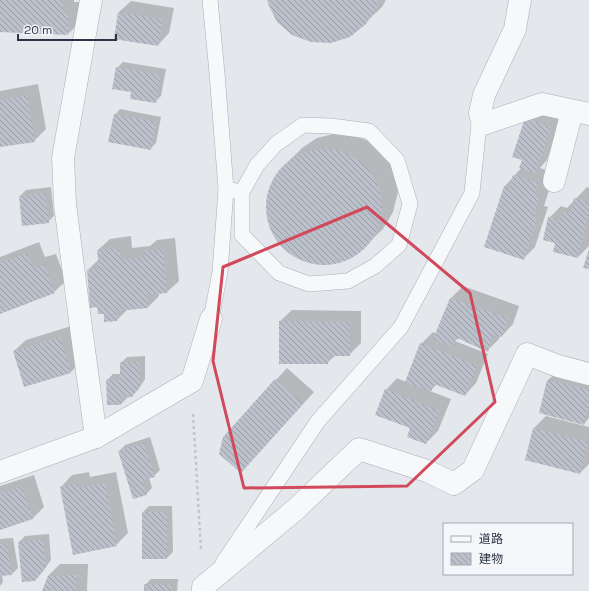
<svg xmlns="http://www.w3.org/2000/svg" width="589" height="591" viewBox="0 0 589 591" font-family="'Space Grotesk','Noto Sans JP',sans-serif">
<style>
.shadow{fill:#0003}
.building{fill:url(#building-back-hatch)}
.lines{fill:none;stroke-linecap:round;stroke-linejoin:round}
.service-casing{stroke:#a9aeb7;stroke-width:16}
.minor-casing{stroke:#a9aeb7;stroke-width:23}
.path{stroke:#c2c5cb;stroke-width:2.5;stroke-dasharray:3 3;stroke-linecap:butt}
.service{stroke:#f7f8fa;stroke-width:15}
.minor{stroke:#f7f8fa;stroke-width:22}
.marked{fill:none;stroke:#d1495b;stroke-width:3;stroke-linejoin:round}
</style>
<defs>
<pattern id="building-back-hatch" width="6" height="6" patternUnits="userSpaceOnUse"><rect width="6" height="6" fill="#bbc0ca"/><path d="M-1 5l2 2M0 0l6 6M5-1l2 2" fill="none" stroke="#989da6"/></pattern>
</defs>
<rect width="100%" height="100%" fill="#e4e7ec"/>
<!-- shadow -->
<g class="shadow">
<path d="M0,0H74V2H80V22L68,34L0,31Z"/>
<path d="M268,0H386L382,7L365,23Z"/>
<path d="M131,1L174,8L169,33L158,45L119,12Z"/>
<path d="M123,62L166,69L161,96L155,102L133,91L117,68Z"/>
<path d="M38,84L46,129L34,141L0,146V91Z"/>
<path d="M537,107L562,115L547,160L540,168L549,171L551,184L544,206L548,207L535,247L523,259L505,186L522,167L526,119Z"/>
<path d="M120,109L161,117L156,143L150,149L115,115Z"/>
<path d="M333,134L353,135L371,142L386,155L395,173L398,192L393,212L383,229L366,245L351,257L332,263H312L294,256L279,243L271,227L267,211L268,194L275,178L286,164L302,148L317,138Z"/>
<path d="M51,187L54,216L48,222L20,196L26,190Z"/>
<path d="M587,187L589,188V246L578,257L556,242L549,218L561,206L567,208Z"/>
<path d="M131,236L132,248L150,246L157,240L175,238L179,281L167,292L159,293V296L148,307L128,309L117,320L105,313L98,306L88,270L99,259L98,250L110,239Z"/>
<path d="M39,242L45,257L56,254L66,281L54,292L0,313V257Z"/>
<path d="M463,286L519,306L513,324L502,336H500L499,339L488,350L459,338L455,341L488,354L476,383L465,395L437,384L430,391L451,399L438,431L426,443L411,428L386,390L397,378L406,382L421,344L433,332L436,334L451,298Z"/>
<path d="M292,310L361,311V343L349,355H336L327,363L280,321Z"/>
<path d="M71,326L82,361L71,372L14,351L26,340Z"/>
<path d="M145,356V379L138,390L131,396H127V398L121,404L107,380L113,374H121V363L127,357Z"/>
<path d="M287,368L314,392L252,460L276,380Z"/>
<path d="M560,369L589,376V418L584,424L548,380Z"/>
<path d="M546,416L589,427V464L580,473L526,460L534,428Z"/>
<path d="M150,437L160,470L154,476L149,477L152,488L146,494L119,451L125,445Z"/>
<path d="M89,472L90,477L116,472L128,533L116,545L61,487L72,475Z"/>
<path d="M34,475L44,507L33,518L0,529V486Z"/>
<path d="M149,506H172L173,552L167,558L143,512Z"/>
<path d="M49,534L51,560L41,574L34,580L19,542L25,536Z"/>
<path d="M13,538L18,568L12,574L2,575L3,582L0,586V539Z"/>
<path d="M60,564H88L87,591H43L48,576Z"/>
<path d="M151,579H178L177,591H145V585Z"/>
</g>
<!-- building -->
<g class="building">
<path d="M0,0H63V13H69L68,35L0,32Z"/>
<path d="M267,0H378L377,7L366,24L350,37L331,43L311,42L292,35L277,22L269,6Z"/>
<path d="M118,12L163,19L158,46L114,39Z"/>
<path d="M116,67L161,75L156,103L130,99L131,92L112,89Z"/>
<path d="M27,95L35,142L0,147V100Z"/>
<path d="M114,114L156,122L151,150L108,142Z"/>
<path d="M525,118L551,127L536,173L519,168L522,160L512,157Z"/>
<circle cx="324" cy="207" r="58"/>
<path d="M513,175L538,183L534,194L540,196L533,218L537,219L524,260L484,247L504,186L509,188Z"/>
<path d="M45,193L49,223L22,226L19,196Z"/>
<path d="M574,198L589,202V211L578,258L553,252L555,243L543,240L548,217L559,220L562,212L570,213Z"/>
<path d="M119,248L121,260L145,257L144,251L163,249L167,293L147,295L148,308L117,311V321L104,322V314H98L97,307L90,308L87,270L99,269L97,250Z"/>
<path d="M589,249V269L583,268Z"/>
<path d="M27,253L33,268L44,265L55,293L0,314V263Z"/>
<path d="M450,298L508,318L502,337L493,335L488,352L457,338L452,346L433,339Z"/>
<path d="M279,321L350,322V356H328V364H279Z"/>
<path d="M60,337L71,373L24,387L13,351Z"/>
<path d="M420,343L477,366L465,396L434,384L431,392L405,382Z"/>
<path d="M120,362H139L140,386L132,397L121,398V405H107L106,380L120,379Z"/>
<path d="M275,379L303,404L241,473L219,454L223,437Z"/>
<path d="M547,380L589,390V405L584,425L539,413Z"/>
<path d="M385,389L440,411L426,444L407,437L410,428L375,415Z"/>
<path d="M533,428L588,442L580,474L525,460Z"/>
<path d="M144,443L155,477L142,480L147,495L133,499L118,451Z"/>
<path d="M78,483L79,488L105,483L117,546L73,555L60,487Z"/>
<path d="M22,486L33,519L0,530V493Z"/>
<rect x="142" y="512" width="25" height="47"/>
<path d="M43,539L46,567L35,581L22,582L18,542Z"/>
<path d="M7,543L12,575L0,576V544Z"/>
<path d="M77,575L76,591H42L48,576Z"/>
<path d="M144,584L172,585V591H144Z"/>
</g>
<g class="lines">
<!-- service casing -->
<g class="service-casing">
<g id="service">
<path d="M210,0L217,73L226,189L220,272L211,319"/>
<path d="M226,189L242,192L257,165L276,144L303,125L331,126L369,131L397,160L410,204L399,245L375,266L348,281L309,284L279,273L242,235V192"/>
<path d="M223,563L318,421L401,327L472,193L480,114"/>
</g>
</g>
<!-- minor casing -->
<g class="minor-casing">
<g id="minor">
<path d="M91,0L63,158L65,204L81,328L96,437"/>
<path d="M520,0L515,29L484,95L480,113L483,124L542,104L589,114"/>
<path d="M554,181L572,111"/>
<path d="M0,472L96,437L192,381L211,319"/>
<path d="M203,591V587L296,509L359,449L427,471L454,484L473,470L527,354L558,366L589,374"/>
</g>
</g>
<!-- path -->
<path class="path" d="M193,414L201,550"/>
<!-- service -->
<use href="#service" class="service"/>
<!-- minor -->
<use href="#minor" class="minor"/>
</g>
<!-- marked area -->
<path class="marked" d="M367,207L470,293L495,402L407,486L244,488L213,361L223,267Z"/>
<!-- legend -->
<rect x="443" y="523" width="130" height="52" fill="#f4f6f9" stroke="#a4a8b1"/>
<rect x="451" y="536" width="20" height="6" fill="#f7f8fa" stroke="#a4a8b1"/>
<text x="479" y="543" font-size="12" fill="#2b3445">道路</text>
<rect x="451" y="553" width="20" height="12" fill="url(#building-back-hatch)" stroke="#a4a8b1"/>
<text x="479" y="563" font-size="12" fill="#2b3445">建物</text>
<!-- scale -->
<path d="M18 34v6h98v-6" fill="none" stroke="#2b3445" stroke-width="2"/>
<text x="24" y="34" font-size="12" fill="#2b3445" stroke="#f4f6f9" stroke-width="3" paint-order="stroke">20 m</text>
</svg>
